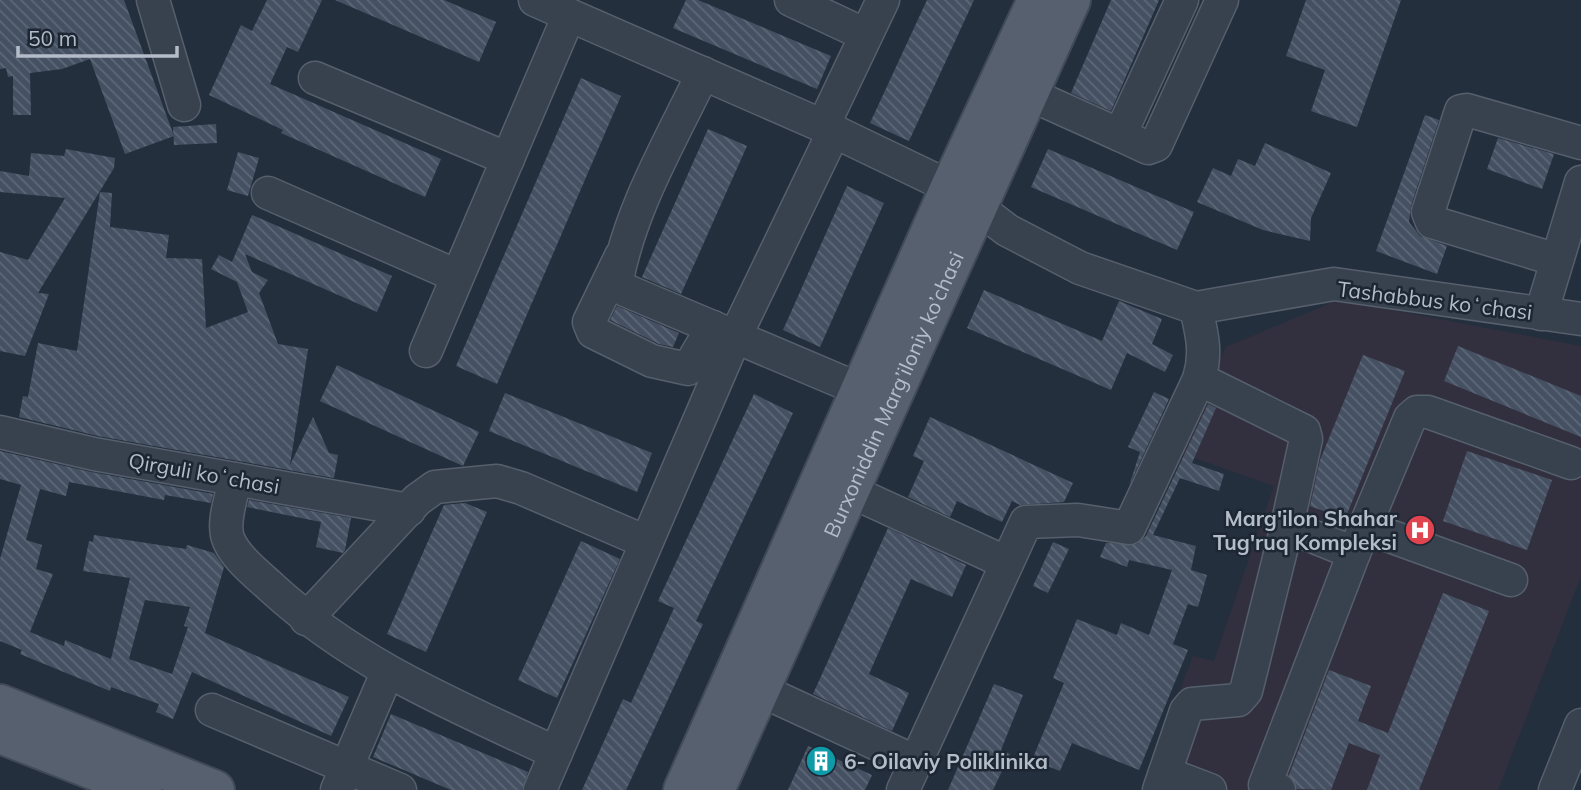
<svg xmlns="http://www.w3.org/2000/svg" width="1581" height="790" viewBox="0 0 1581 790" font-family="Mulish,sans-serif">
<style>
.medical{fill:#32303f}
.building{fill:url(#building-back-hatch);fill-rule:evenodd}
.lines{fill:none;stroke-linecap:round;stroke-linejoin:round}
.minor-casing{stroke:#565f6c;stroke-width:35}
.major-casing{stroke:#414a57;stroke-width:42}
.minor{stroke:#38414e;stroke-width:32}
.major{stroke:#56606e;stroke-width:38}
.labels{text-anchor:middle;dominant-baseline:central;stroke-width:5;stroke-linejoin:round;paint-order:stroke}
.street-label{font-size:21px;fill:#b4bcc9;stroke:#1d2633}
.poi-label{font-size:21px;font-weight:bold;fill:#b4bcc9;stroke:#1d2633;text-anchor:end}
</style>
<defs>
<pattern id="building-back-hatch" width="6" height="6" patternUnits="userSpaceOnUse" patternTransform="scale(1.75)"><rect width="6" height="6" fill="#455162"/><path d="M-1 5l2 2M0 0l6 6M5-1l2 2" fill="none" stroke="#5d6877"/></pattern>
</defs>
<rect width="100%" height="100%" fill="#242f3e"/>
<!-- medical -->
<path class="medical" d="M1338,300L1581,346V576L1498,790H1142L1193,656L1214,661L1274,486L1174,451L1226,347Z"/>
<!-- building -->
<g class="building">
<path d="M0,0H124L174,136L125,154L90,59L62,69L30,73L31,115H13V76L8,77L6,68L0,69Z"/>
<path d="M267,0H322L298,52L287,47L270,84L441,159L425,197L281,133L283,130L209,95L241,25L252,31Z"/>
<path d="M335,0H444L496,22L479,62Z"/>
<path d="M686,0H698L831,56L817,89L673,28Z"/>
<path d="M927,0H974L909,141L870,123Z"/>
<path d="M1111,0H1159L1111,111L1071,93Z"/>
<path d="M1306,0H1401L1357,127L1311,111L1325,70L1286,56Z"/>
<path d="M581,78L621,96L497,384L456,366Z"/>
<path d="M1425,115L1439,120L1411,206L1409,222L1420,236L1447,246L1437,274L1376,251Z"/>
<path d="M216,124L217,143L174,145L173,127Z"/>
<path d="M708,129L747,146L681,294L642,277Z"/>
<path d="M1498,138L1554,154L1542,189L1487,169Z"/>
<path d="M1265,143L1331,173L1311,218L1310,241L1263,230L1197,202L1213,168L1231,176L1238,159L1255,166Z"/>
<path d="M66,149L115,158L114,168L38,293L49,294L25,356L0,351V252L28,260L65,198L0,192V171L29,176L31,153L64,156Z"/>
<path d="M1048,149L1194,212L1177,250L1031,187Z"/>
<path d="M238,152L259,158L248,196L227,190Z"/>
<path d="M847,186L884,203L820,347L783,330Z"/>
<path d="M100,192L112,193L110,227L169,235L166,258L202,259L206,328L248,312L237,282L211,269L219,255L232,262L252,215L392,276L377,312L245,254L252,272L268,280L259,293L278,344L308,349L290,465L313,417L329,453L338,455L334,478L98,436L19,417L23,396L28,397L38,343L77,351Z"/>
<path d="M984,290L1102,341L1119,301L1162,319L1152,344L1173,355L1165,372L1127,353L1111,390L967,328Z"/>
<path d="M617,306L679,333L673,347L659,344L610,320Z"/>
<path d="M1458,346L1581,396V437L1444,381Z"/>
<path d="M1363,355L1405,371L1345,519L1310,506L1320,460Z"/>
<path d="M337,365L479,432L463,466L320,401Z"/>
<path d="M1154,392L1169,399L1129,486L1140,452L1128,447Z"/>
<path d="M505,393L652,453L637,492L489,431Z"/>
<path d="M754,394L793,413L696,621L703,624L626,790H582L623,699L631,703L674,608L658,601Z"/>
<path d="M1208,404L1216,408L1192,463L1224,474L1219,491L1180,478L1153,535L1196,546L1191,570L1207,575L1198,607L1188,604L1173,644L1188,650L1139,770L1072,743L1060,771L1032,760L1064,683L1053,678L1077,619L1117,635L1121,623L1149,635L1172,570L1129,560L1127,567L1100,557L1106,543L1137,544L1146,536Z"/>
<path d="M930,417L1073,483L1064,502L1020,505L1012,501L1002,522L957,501L950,517L908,497L924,461L913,456Z"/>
<path d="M0,451L91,472L213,494L211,503L165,495L164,500L69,482L66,496L40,489L26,540L42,545L36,569L53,574L30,632L64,646L65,640L111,659L130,578L83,571L89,541L93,542L94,535L186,549L187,545L214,553L224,567L205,633L349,697L331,736L192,672L173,719L156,712L159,704L111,687L110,691L20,654L22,650L0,641V559L21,485L0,479ZM145,600L190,607L184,626L188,627L172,674L129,659Z"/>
<path d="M1467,451L1552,480L1527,550L1443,521Z"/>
<path d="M249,500L351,518L345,550L343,553L316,547L321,522L247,507Z"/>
<path d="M465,503L487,512L426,652L387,634L444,505Z"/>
<path d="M888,528L966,565L952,597L911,579L869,674L909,693L892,731L813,694Z"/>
<path d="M581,541L620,559L557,698L518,680Z"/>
<path d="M1053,542L1069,549L1048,593L1033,586Z"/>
<path d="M1443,593L1489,611L1419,790H1367L1380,755L1349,743L1331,790L1297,789L1289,775L1329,670L1371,686L1358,721L1388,733Z"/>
<path d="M994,684L1023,695L1001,750L1010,754L993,790H948Z"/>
<path d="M391,714L528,772L522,790H451L373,757Z"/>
<path d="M808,746L872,775L865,790H788Z"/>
</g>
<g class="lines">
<!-- minor casing -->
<g class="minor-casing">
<g id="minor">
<path d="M153,0L184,105"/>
<path d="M535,0L823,126L950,187"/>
<path d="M791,0L866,35"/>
<path d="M703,73C671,140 631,207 617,280L625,290L861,390"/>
<path d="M315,78L508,159"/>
<path d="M1029,94L1120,135L1182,0"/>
<path d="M823,126L883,0"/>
<path d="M1120,135L1148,148L1156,145L1222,0"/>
<path d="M268,193L457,276"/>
<path d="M977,207L1007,230L1080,268L1196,308L1334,284L1581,319"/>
<path d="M621,256L589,322L593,332L652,361L688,369L713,327"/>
<path d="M1557,260L1432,222L1428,212L1461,111L1467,110L1581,143"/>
<path d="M1196,308C1202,334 1207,353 1199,379L1304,431L1306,439L1287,526L1354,553L1410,418L1417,412H1428L1571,463"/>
<path d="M1541,314L1581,182"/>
<path d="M426,351L569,15"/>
<path d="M0,432L94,454L409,510"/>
<path d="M235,479C232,497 221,524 229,541C237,559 258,575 272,588C356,665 454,705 556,753"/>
<path d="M850,491L1007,563"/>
<path d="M1365,527L1511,580"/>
<path d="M306,619L417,500L435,487L497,481L521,488L646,542"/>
<path d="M760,690L916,762"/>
<path d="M212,710L400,790"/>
<path d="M1165,773L1210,790"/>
<path d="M337,790L387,673"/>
<path d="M540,790L735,337L834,131"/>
<path d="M903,790L1026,522L1078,520L1129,528L1199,379"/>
<path d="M1159,790L1186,711L1192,704L1238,700L1246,691L1287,526"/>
<path d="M1279,790L1265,785L1354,553"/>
<path d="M1555,790L1581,725"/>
</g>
</g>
<!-- major casing -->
<g class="major-casing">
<g id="major">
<path d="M0,704L215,790"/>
<path d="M0,734L142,789"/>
<path d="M683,790L950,187L1037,0"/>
<path id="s1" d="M715,790L1071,0"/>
</g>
</g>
<!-- minor -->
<use href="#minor" class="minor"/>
<!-- major -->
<use href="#major" class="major"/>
</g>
<!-- icons -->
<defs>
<g id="hospital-disc" transform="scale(1.575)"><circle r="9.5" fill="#e0444e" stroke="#1d2633"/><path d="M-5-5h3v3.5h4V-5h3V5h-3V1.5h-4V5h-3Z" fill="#fff"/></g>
<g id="building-disc" transform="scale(1.575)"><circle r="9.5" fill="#0f9aa8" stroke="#1d2633"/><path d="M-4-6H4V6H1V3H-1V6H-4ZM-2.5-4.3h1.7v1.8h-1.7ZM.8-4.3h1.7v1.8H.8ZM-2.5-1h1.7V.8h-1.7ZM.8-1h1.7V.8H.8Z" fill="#fff"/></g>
</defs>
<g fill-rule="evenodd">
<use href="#hospital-disc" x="1420" y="530"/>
<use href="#building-disc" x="821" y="761"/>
</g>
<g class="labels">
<!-- street labels -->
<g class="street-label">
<text transform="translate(1435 300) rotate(7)">Tashabbus koʻchasi</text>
<text stroke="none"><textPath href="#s1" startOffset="434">Burxoniddin Marg’iloniy ko’chasi</textPath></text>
<text transform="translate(204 473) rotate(10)">Qirguli koʻchasi</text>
</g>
<!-- poi labels -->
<g class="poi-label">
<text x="1397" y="518">Marg'ilon Shahar<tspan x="1397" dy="24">Tug'ruq Kompleksi</tspan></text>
<text x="844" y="761" text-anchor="start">6- Oilaviy Poliklinika</text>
</g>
</g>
<!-- scale -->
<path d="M18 46v10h159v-10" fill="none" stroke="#b4bcc9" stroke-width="3.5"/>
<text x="28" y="46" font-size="21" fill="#b4bcc9" stroke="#1d2633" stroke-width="5" paint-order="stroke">50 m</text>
</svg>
